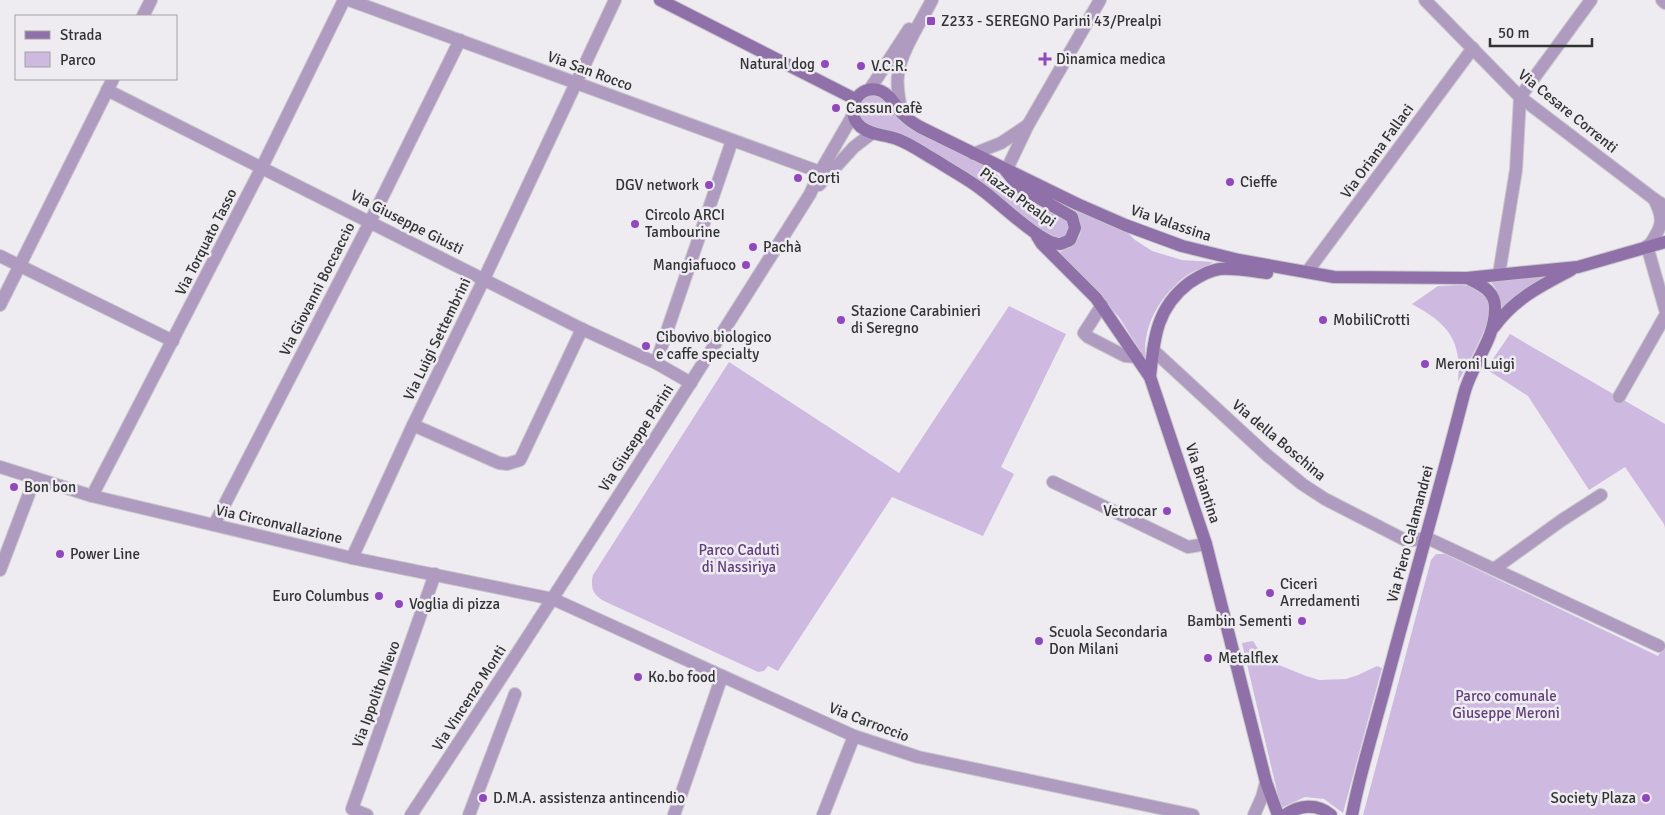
<svg xmlns="http://www.w3.org/2000/svg" width="1665" height="815" viewBox="0 0 1665 815" font-family="Signika,sans-serif">
<style>
.green{fill:#ceb9e0}
.lines{fill:none;stroke-linecap:round;stroke-linejoin:round}
.minor-casing{stroke:#c8c7cb;stroke-width:14}
.tertiary-casing{stroke:#c8c7cb;stroke-width:14}
.secondary-casing{stroke:#c8c7cb;stroke-width:14}
.minor{stroke:#af9ac0;stroke-width:12}
.tertiary{stroke:#af9ac0;stroke-width:12}
.secondary{stroke:#9070a8;stroke-width:12}
.poi-dot{fill:#8f49bc;stroke:#eeecf1;stroke-width:2}
.labels{text-anchor:middle;dominant-baseline:central;stroke-width:5;stroke-linejoin:round;paint-order:stroke}
.poi-label{font-size:15px;fill:#323233;stroke:#eeecf1;text-anchor:start}
.street-label{font-size:15px;fill:#323233;stroke:#eeecf1}
.park-label{font-size:15px;fill:#623f7a;stroke:#eeecf1}
</style>
<rect width="100%" height="100%" fill="#eeecf1"/>
<!-- green -->
<g class="green">
<path d="M865,95H880L990,167L1009,187L1065,217L1069,220L1070,233L1059,239L1047,235L984,186L865,125L858,115L859,102Z"/>
<path d="M1078,212L1125,230L1135,240L1152,251L1182,260L1213,262C1206,268 1195,269 1186,276C1160,295 1141,328 1146,360L1119,317L1061,255L1060,252C1079,242 1086,235 1077,213Z"/>
<path d="M1549,275L1501,312C1501,299 1499,291 1490,281Z"/>
<path d="M1438,286C1448,286 1460,284 1469,286C1478,288 1489,298 1490,307C1491,324 1467,365 1458,382C1462,339 1448,324 1412,304Z"/>
<path d="M1009,306L1066,334L1001,467L1014,474L983,536L892,497L778,671L768,666L764,671L758,672L604,601C593,595 590,587 593,575L729,362L899,473Z"/>
<path d="M1510,334L1665,424V528L1664,524L1625,467L1589,490L1528,396L1486,369Z"/>
<path d="M1436,554H1445L1658,656L1665,643V815H1363L1431,560Z"/>
<path d="M1253,641L1262,655L1279,665L1306,676L1319,680L1346,679L1358,675L1377,666L1382,668L1343,813L1324,799L1305,797L1281,808L1242,643Z"/>
</g>
<g class="lines">
<!-- minor casing -->
<g class="minor-casing">
<g id="minor">
<path d="M349,0L820,172"/>
<path d="M1425,0L1520,97L1654,199L1665,206"/>
<path d="M1662,0L1665,3"/>
<path d="M143,16L151,0"/>
<path d="M107,90L582,329L656,363L691,383"/>
<path d="M973,154L1001,143L1028,125"/>
<path d="M1006,171L1028,125L1100,0"/>
<path d="M1647,246L1665,309"/>
<path d="M1649,246C1662,227 1665,220 1654,199"/>
<path d="M0,256L173,341"/>
<path d="M1307,272L1473,48"/>
<path d="M1499,274L1516,170L1520,97L1591,0"/>
<path d="M0,305L113,79"/>
<path d="M1102,305L1084,333L1088,337L1125,356L1137,357"/>
<path d="M1153,350L1268,456L1302,484L1325,499L1407,541L1427,538L1659,646"/>
<path d="M656,363L732,141"/>
<path d="M1619,397L1665,316"/>
<path d="M413,425L499,463L507,464L520,460L582,329"/>
<path d="M1053,482L1188,547L1206,544"/>
<path d="M92,496L262,167L344,0"/>
<path d="M214,525L370,222L460,40"/>
<path d="M352,558L413,425L484,279L615,0"/>
<path d="M1494,569L1562,520L1601,495"/>
<path d="M0,570L35,478"/>
<path d="M367,815L352,809L435,574"/>
<path d="M469,815L515,694"/>
<path d="M674,815L722,676"/>
<path d="M823,815L854,736"/>
</g>
</g>
<!-- tertiary casing -->
<g class="tertiary-casing">
<g id="tertiary">
<path d="M870,89L909,29"/>
<path d="M902,114C900,101 896,89 898,75C900,53 922,20 932,0"/>
<path d="M819,185L854,147L871,134"/>
<path d="M0,467L92,496L214,525L352,558L553,599L854,736L918,757L1193,815"/>
<path d="M411,815C547,610 679,402 810,194L820,172L853,115"/>
<path d="M1254,815L1262,797L1266,782"/>
</g>
</g>
<!-- secondary casing -->
<g class="secondary-casing">
<g id="secondary">
<path d="M660,0L855,99"/>
<path d="M1006,171L1018,186L1072,217L1075,228L1070,240C1067,241 1064,243 1060,244C1041,244 999,202 982,190C968,179 952,171 937,161C924,154 911,144 897,139C885,134 872,136 861,127C843,112 858,82 881,91C891,95 895,106 902,113C907,119 913,123 920,127L1077,204L1125,225L1182,246L1239,260L1334,277L1467,278L1578,267L1665,242"/>
<path d="M1037,236L1042,244L1096,298L1150,377L1206,544L1266,782L1278,815"/>
<path d="M1494,327C1514,299 1542,285 1571,270"/>
<path d="M1150,377C1154,339 1156,308 1189,283C1198,277 1209,270 1220,269C1235,268 1252,271 1267,273"/>
<path d="M1285,815C1299,805 1317,803 1331,815"/>
<path d="M1352,815C1360,772 1374,729 1385,687C1411,589 1439,492 1464,394C1471,365 1495,340 1495,309C1496,291 1481,285 1467,278"/>
</g>
</g>
<!-- minor -->
<use href="#minor" class="minor"/>
<!-- tertiary -->
<use href="#tertiary" class="tertiary"/>
<!-- secondary -->
<use href="#secondary" class="secondary"/>
</g>
<!-- markers -->
<g class="poi-dot">
<rect x="926" y="16" width="10" height="10" rx="2.5"/>
<path d="M1042.5 51.5h5v5h5v5h-5v5h-5v-5h-5v-5h5z"/>
<circle cx="825" cy="64" r="5"/>
<circle cx="861" cy="66" r="5"/>
<circle cx="836" cy="108" r="5"/>
<circle cx="798" cy="178" r="5"/>
<circle cx="1230" cy="182" r="5"/>
<circle cx="709" cy="185" r="5"/>
<circle cx="635" cy="224" r="5"/>
<circle cx="753" cy="247" r="5"/>
<circle cx="746" cy="265" r="5"/>
<circle cx="841" cy="320" r="5"/>
<circle cx="1323" cy="320" r="5"/>
<circle cx="646" cy="346" r="5"/>
<circle cx="1425" cy="364" r="5"/>
<circle cx="14" cy="487" r="5"/>
<circle cx="1167" cy="511" r="5"/>
<circle cx="60" cy="554" r="5"/>
<circle cx="1270" cy="593" r="5"/>
<circle cx="379" cy="596" r="5"/>
<circle cx="399" cy="604" r="5"/>
<circle cx="1302" cy="621" r="5"/>
<circle cx="1039" cy="641" r="5"/>
<circle cx="1208" cy="658" r="5"/>
<circle cx="638" cy="677" r="5"/>
<circle cx="483" cy="798" r="5"/>
<circle cx="1646" cy="798" r="5"/>
</g>
<g class="labels">
<!-- poi labels -->
<g class="poi-label">
<text x="941" y="21">Z233 - SEREGNO Parini 43/Prealpi</text>
<text x="1056" y="59">Dinamica medica</text>
<text x="815" y="64" text-anchor="end">Natural dog</text>
<text x="871" y="66">V.C.R.</text>
<text x="846" y="108">Cassun cafè</text>
<text x="808" y="178">Corti</text>
<text x="1240" y="182">Cieffe</text>
<text x="699" y="185" text-anchor="end">DGV network</text>
<text x="645" y="215">Circolo ARCI<tspan x="645" dy="17">Tambourine</tspan></text>
<text x="763" y="247">Pachà</text>
<text x="736" y="265" text-anchor="end">Mangiafuoco</text>
<text x="851" y="311">Stazione Carabinieri<tspan x="851" dy="17">di Seregno</tspan></text>
<text x="1333" y="320">MobiliCrotti</text>
<text x="656" y="337">Cibovivo biologico<tspan x="656" dy="17">e caffe specialty</tspan></text>
<text x="1435" y="364">Meroni Luigi</text>
<text x="24" y="487">Bon bon</text>
<text x="1157" y="511" text-anchor="end">Vetrocar</text>
<text x="70" y="554">Power Line</text>
<text x="1280" y="584">Ciceri<tspan x="1280" dy="17">Arredamenti</tspan></text>
<text x="369" y="596" text-anchor="end">Euro Columbus</text>
<text x="409" y="604">Voglia di pizza</text>
<text x="1292" y="621" text-anchor="end">Bambin Sementi</text>
<text x="1049" y="632">Scuola Secondaria<tspan x="1049" dy="17">Don Milani</tspan></text>
<text x="1218" y="658">Metalflex</text>
<text x="648" y="677">Ko.bo food</text>
<text x="493" y="798">D.M.A. assistenza antincendio</text>
<text x="1636" y="798" text-anchor="end">Society Plaza</text>
</g>
<!-- street labels -->
<g class="street-label">
<text transform="translate(590 71) rotate(20)">Via San Rocco</text>
<text transform="translate(1568 111) rotate(39)">Via Cesare Correnti</text>
<text transform="translate(1377 151) rotate(-54)">Via Oriana Fallaci</text>
<text transform="translate(1018 197) rotate(36)">Piazza Prealpi</text>
<text transform="translate(407 222) rotate(27)">Via Giuseppe Giusti</text>
<text transform="translate(1171 223) rotate(19)">Via Valassina</text>
<text transform="translate(206 242) rotate(-63)">Via Torquato Tasso</text>
<text transform="translate(317 289) rotate(-63)">Via Giovanni Boccaccio</text>
<text transform="translate(437 339) rotate(-64)">Via Luigi Settembrini</text>
<text transform="translate(636 438) rotate(-57)">Via Giuseppe Parini</text>
<text transform="translate(1279 440) rotate(40)">Via della Boschina</text>
<text transform="translate(1203 483) rotate(72)">Via Briantina</text>
<text transform="translate(279 524) rotate(13)">Via Circonvallazione</text>
<text transform="translate(1410 534) rotate(-75)">Via Piero Calamandrei</text>
<text transform="translate(376 694) rotate(-70)">Via Ippolito Nievo</text>
<text transform="translate(469 698) rotate(-57)">Via Vincenzo Monti</text>
<text transform="translate(869 722) rotate(21)">Via Carroccio</text>
</g>
<!-- park labels -->
<g class="park-label">
<text x="739" y="550">Parco Caduti<tspan x="739" dy="17">di Nassiriya</tspan></text>
<text x="1506" y="696">Parco comunale<tspan x="1506" dy="17">Giuseppe Meroni</tspan></text>
</g>
</g>
<!-- legend -->
<rect x="15" y="15" width="162" height="65" fill="#eeecf1" stroke="#a3a2a5"/>
<rect x="25" y="31" width="25" height="8" fill="#9070a8" stroke="#a3a2a5"/>
<text x="60" y="40" font-size="15" fill="#323233">Strada</text>
<rect x="25" y="52" width="25" height="15" fill="#ceb9e0" stroke="#a3a2a5"/>
<text x="60" y="65" font-size="15" fill="#323233">Parco</text>
<!-- scale -->
<path d="M1490 38v8h102v-8" fill="none" stroke="#323233" stroke-width="2.5"/>
<text x="1498" y="38" font-size="15" fill="#323233" stroke="#eeecf1" stroke-width="4" paint-order="stroke">50 m</text>
</svg>
